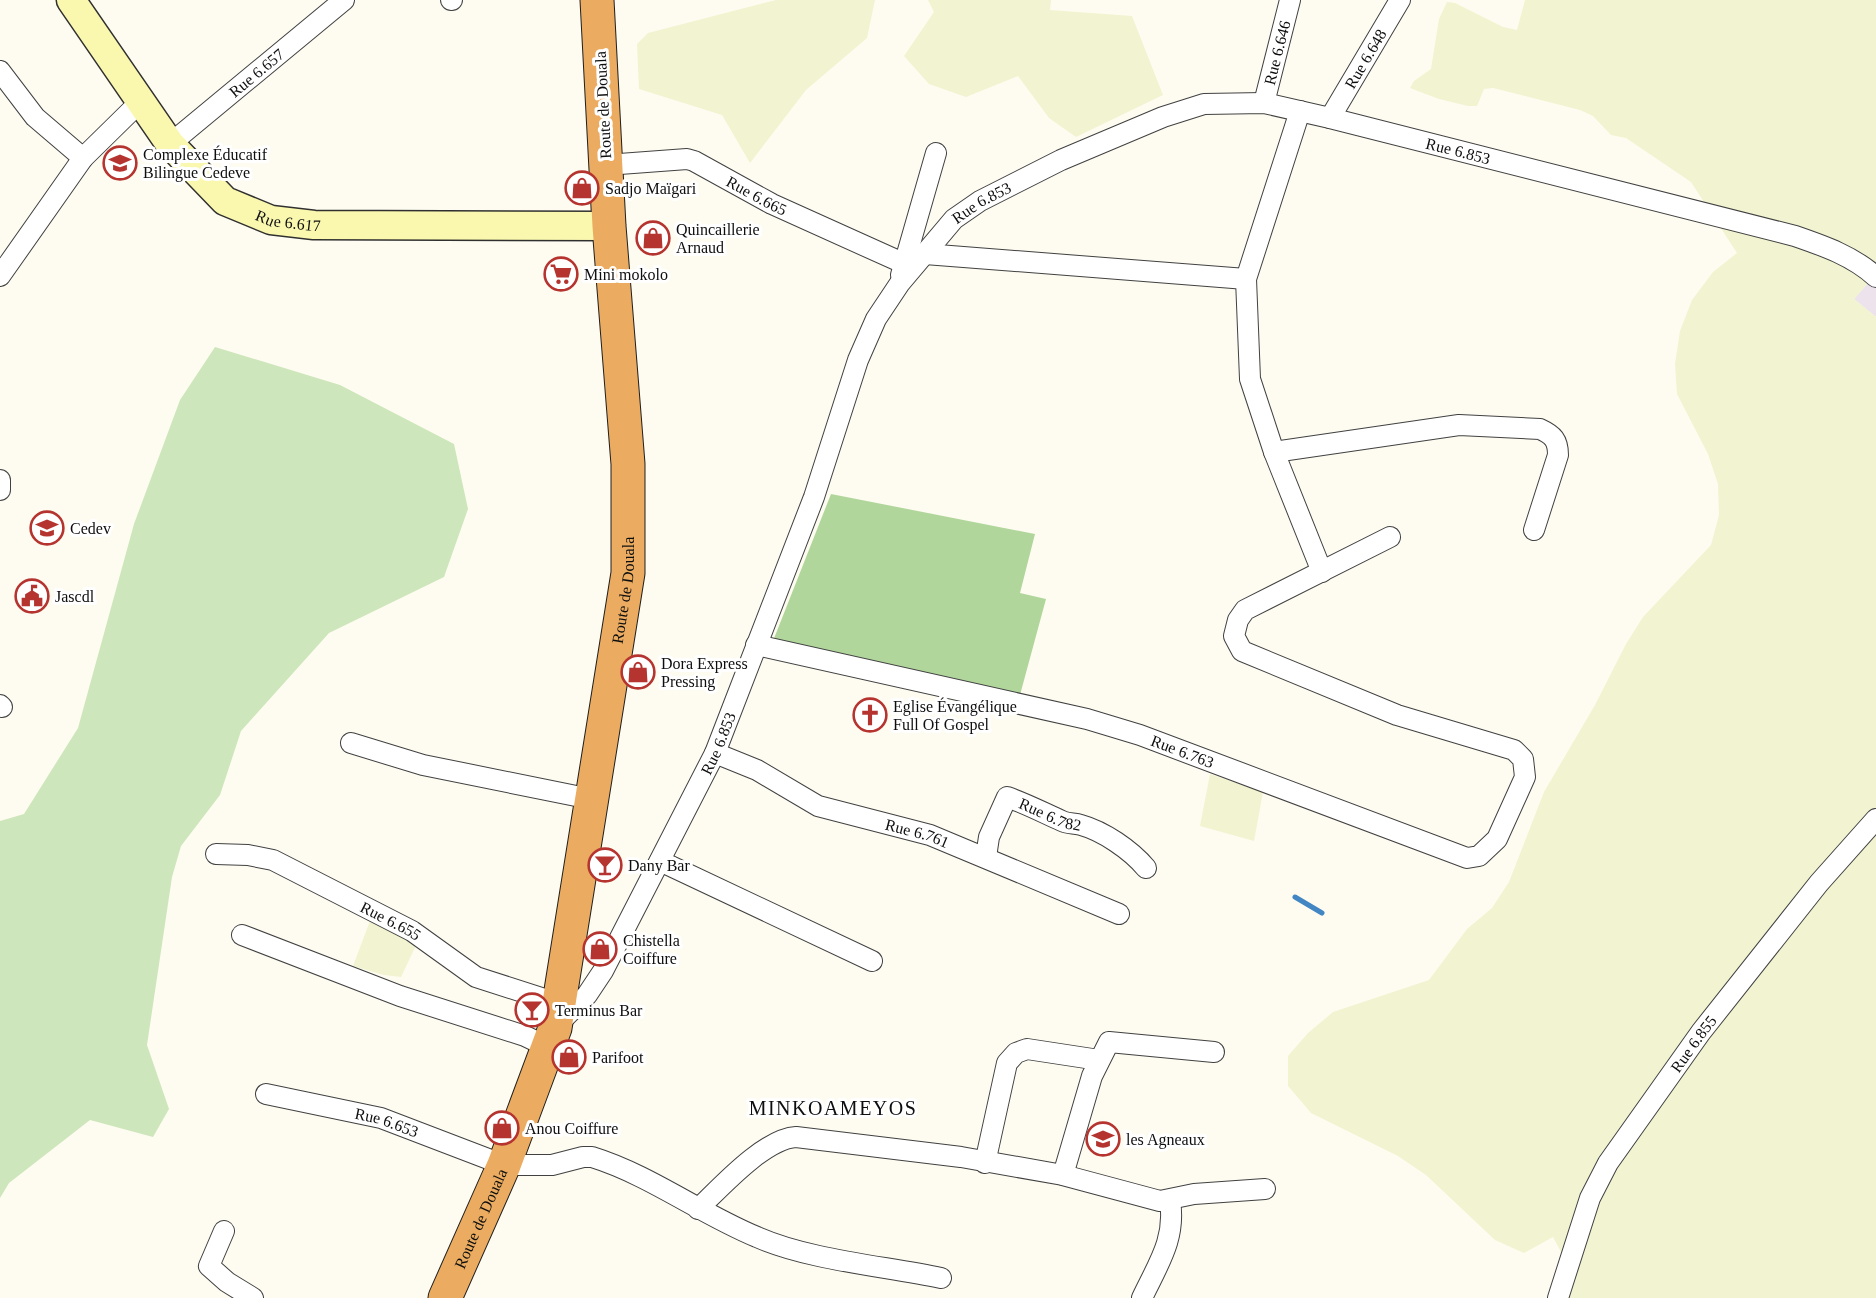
<svg xmlns="http://www.w3.org/2000/svg" width="1876" height="1298" viewBox="0 0 1876 1298" font-family="'Times New Roman',serif">
<style>
.industrial{fill:#ece3ec}
.farmland{fill:#f2f3d1}
.green{fill:#cee6bb}
.forest{fill:#b1d69c}
.lines{fill:none;stroke-linecap:round;stroke-linejoin:round}
.stream{stroke:#4386c4;stroke-width:5}
.street-casing{stroke:#414141;stroke-width:22}
.secondary-casing{stroke:#303030;stroke-width:31}
.highway-casing{stroke:#1f1f1f;stroke-width:35}
.street{stroke:#fff;stroke-width:20}
.secondary{stroke:#faf8af;stroke-width:28}
.highway{stroke:#ebac61;stroke-width:33}
.labels{text-anchor:middle;dominant-baseline:central;stroke-width:6;stroke-linejoin:round;paint-order:stroke}
.street-label{font-size:16px;fill:#0e0e0e;stroke:#fff}
.poi-label{font-size:16px;fill:#0e0e0e;stroke:#fff;text-anchor:start}
.quarter-label{font-size:20px;letter-spacing:1.5px;fill:#0e0e0e;stroke:#fff}
</style>
<rect width="100%" height="100%" fill="#fefcf0"/>
<!-- industrial -->
<path class="industrial" d="M1876,274V317L1854,299Z"/>
<!-- farmland -->
<g class="farmland">
<path d="M776,0H875L867,38L806,90L750,163L722,115L639,89L637,44L648,33Z"/>
<path d="M928,0H1051L1050,10L1132,16L1163,95L1076,137L1049,118L1018,76L966,97L929,84L904,56L934,12Z"/>
<path d="M1525,0H1876V274L1854,299L1876,317V1298H1563L1571,1271L1553,1237L1524,1253L1495,1240L1426,1175L1398,1156L1311,1113L1288,1086V1056L1308,1033L1333,1012L1429,980L1467,929L1492,908L1509,882L1544,792L1595,705L1626,644L1643,617L1711,545L1719,515L1718,484L1708,454L1677,394L1675,364L1680,331L1692,300L1713,272L1737,253L1691,182L1626,138L1611,135L1593,116L1580,110L1493,88L1484,89L1477,106H1468L1439,99L1410,88L1414,81L1431,69L1439,19L1447,2L1455,3L1503,27L1517,30Z"/>
<path d="M1210,774L1263,792L1254,841L1200,826Z"/>
<path d="M373,913L419,939L401,977L384,975L353,966Z"/>
</g>
<!-- green -->
<path class="green" d="M215,347L340,385L454,444L468,509L444,577L329,633L241,731L220,795L181,846L172,877L147,1045L169,1109L153,1137L90,1120L9,1183L0,1198V821L24,814L78,728L134,524L180,400Z"/>
<!-- forest -->
<path class="forest" d="M831,494L1035,534L1020,593L1046,599L1020,695L773,641Z"/>
<g class="lines">
<!-- stream -->
<path class="stream" d="M1295,897L1322,913"/>
<!-- street casing -->
<g class="street-casing">
<g id="street">
<path d="M451,0H452"/>
<path d="M0,71L35,117L83,158"/>
<path id="s1" d="M1264,103L1290,0"/>
<path d="M1300,111L1246,279L1250,379L1274,452L1322,572"/>
<path id="s2" d="M1330,118L1400,0"/>
<path id="s3" d="M170,144L344,0"/>
<path id="s4" d="M606,165L687,159L694,161L772,204L903,263"/>
<path d="M925,254L1246,279"/>
<path d="M901,275L936,153"/>
<path d="M0,276L83,158L141,101"/>
<path d="M1274,452L1459,425L1540,429C1553,435 1558,440 1558,455L1534,530"/>
<path d="M0,480V490"/>
<path id="s5" d="M756,645L1087,719L1140,735L1467,858L1479,856L1497,839L1525,777L1523,759L1514,750L1397,715L1242,651L1234,636L1238,620L1245,610L1390,537"/>
<path d="M0,705L2,707"/>
<path d="M351,743L423,765L591,799"/>
<path id="s6" d="M715,753L757,770L818,806L930,835L1119,914"/>
<path id="s7" d="M216,854L248,855L273,860L412,931L476,977L560,1004"/>
<path id="s8" d="M986,857L989,837L1007,797C1027,804 1044,813 1062,821C1068,824 1074,823 1081,825C1103,831 1131,850 1146,868"/>
<path d="M660,861L872,961"/>
<path d="M242,935L400,996L525,1036L548,1047"/>
<path id="s9" d="M556,1026L587,995L603,971L715,753L814,497L858,360L876,319L900,283L954,219L980,201L1061,160L1163,117L1204,104L1264,103L1330,118L1795,236C1824,246 1853,256 1876,277"/>
<path id="s10" d="M266,1094L381,1118L504,1165H552L583,1157H592C650,1175 701,1214 757,1237C809,1260 884,1266 941,1278"/>
<path d="M985,1163L1007,1063L1016,1053L1027,1049L1099,1060"/>
<path d="M1063,1175L1092,1076L1109,1042L1214,1052"/>
<path d="M698,1209C721,1187 764,1139 796,1137L961,1157L1063,1175L1160,1201L1194,1194L1265,1189"/>
<path d="M224,1231L209,1266L227,1282L253,1298"/>
<path d="M1142,1298C1158,1264 1176,1239 1170,1201"/>
<path id="s11" d="M1558,1298L1590,1198L1608,1163L1701,1032L1819,883L1876,819"/>
</g>
</g>
<!-- secondary casing -->
<g class="secondary-casing">
<g id="secondary">
<path id="s12" d="M71,0L170,144L225,201L271,220L314,225L609,226"/>
</g>
</g>
<!-- highway casing -->
<g class="highway-casing">
<g id="highway">
<path id="s13" d="M445,1298L504,1165L555,1028L628,573V464L609,226L597,0"/>
</g>
</g>
<!-- street -->
<use href="#street" class="street"/>
<!-- secondary -->
<use href="#secondary" class="secondary"/>
<!-- highway -->
<use href="#highway" class="highway"/>
</g>
<!-- icons -->
<defs>
<g id="school-ring" transform="scale(1.725)"><circle r="9.5" fill="#fff" stroke="#b5342f" stroke-width="1.5"/><path d="M0-5L7-2L0 1L-7-2ZM-4 1L0 2.5L4 1V4Q0 6-4 4Z" fill="#b5342f"/></g>
<g id="shop-ring" transform="scale(1.725)"><circle r="9.5" fill="#fff" stroke="#b5342f" stroke-width="1.5"/><path d="M-5-2.5h2.3a2.7 3.5 0 0 1 5.4 0H5L5.5 6h-11ZM-1.5-2.5h3a1.5 2.3 0 0 0-3 0Z" fill="#b5342f"/></g>
<g id="supermarket-ring" transform="scale(1.725)"><circle r="9.5" fill="#fff" stroke="#b5342f" stroke-width="1.5"/><path d="M-6-5.5h2.5l.6 2H6L4.5 2H-2.5L-4.4-4H-6ZM-1.5 3.2a1.3 1.3 0 1 0 .1 0ZM3 3.2a1.3 1.3 0 1 0 .1 0Z" fill="#b5342f"/></g>
<g id="civic-ring" transform="scale(1.725)"><circle r="9.5" fill="#fff" stroke="#b5342f" stroke-width="1.5"/><path d="M-.6-6.5H3V-4.5H.6V-3L4-1V1h2V6H-6V1h2V-1L-.6-3ZM-1.2 2.5V6h2.4V2.5Z" fill="#b5342f"/></g>
<g id="church-ring" transform="scale(1.725)"><circle r="9.5" fill="#fff" stroke="#b5342f" stroke-width="1.5"/><path d="M-1.2-6h2.4v3.5h3.3v2.4h-3.3V6h-2.4V-.1h-3.3v-2.4h3.3Z" fill="#b5342f"/></g>
<g id="bar-ring" transform="scale(1.725)"><circle r="9.5" fill="#fff" stroke="#b5342f" stroke-width="1.5"/><path d="M-6-5H6L.8 .8V4.5H3.5V6h-7V4.5H-.8V.8Z" fill="#b5342f"/></g>
</defs>
<g fill-rule="evenodd">
<use href="#school-ring" x="120" y="163"/>
<use href="#shop-ring" x="582" y="188"/>
<use href="#shop-ring" x="653" y="238"/>
<use href="#supermarket-ring" x="561" y="274"/>
<use href="#school-ring" x="47" y="528"/>
<use href="#civic-ring" x="32" y="596"/>
<use href="#shop-ring" x="638" y="672"/>
<use href="#church-ring" x="870" y="715"/>
<use href="#bar-ring" x="605" y="865"/>
<use href="#shop-ring" x="600" y="949"/>
<use href="#bar-ring" x="532" y="1010"/>
<use href="#shop-ring" x="569" y="1057"/>
<use href="#shop-ring" x="502" y="1128"/>
<use href="#school-ring" x="1103" y="1139"/>
</g>
<g class="labels">
<!-- street labels -->
<g class="street-label">
<text stroke="none"><textPath href="#s1" startOffset="52">Rue 6.646</textPath></text>
<text stroke="none"><textPath href="#s2" startOffset="69">Rue 6.648</textPath></text>
<text stroke="none"><textPath href="#s3" startOffset="112">Rue 6.657</textPath></text>
<text transform="translate(603 105) rotate(-93)">Route de Douala</text>
<text stroke="none"><textPath href="#s9" startOffset="1444">Rue 6.853</textPath></text>
<text stroke="none"><textPath href="#s4" startOffset="160">Rue 6.665</textPath></text>
<text stroke="none"><textPath href="#s9" startOffset="940">Rue 6.853</textPath></text>
<text stroke="none"><textPath href="#s12" startOffset="321">Rue 6.617</textPath></text>
<text stroke="none"><textPath href="#s13" startOffset="735">Route de Douala</textPath></text>
<text stroke="none"><textPath href="#s9" startOffset="328">Rue 6.853</textPath></text>
<text stroke="none"><textPath href="#s5" startOffset="440">Rue 6.763</textPath></text>
<text stroke="none"><textPath href="#s8" startOffset="111">Rue 6.782</textPath></text>
<text stroke="none"><textPath href="#s6" startOffset="219">Rue 6.761</textPath></text>
<text stroke="none"><textPath href="#s7" startOffset="190">Rue 6.655</textPath></text>
<text stroke="none"><textPath href="#s11" startOffset="291">Rue 6.855</textPath></text>
<text stroke="none"><textPath href="#s10" startOffset="124">Rue 6.653</textPath></text>
<text stroke="none"><textPath href="#s13" startOffset="87">Route de Douala</textPath></text>
</g>
<!-- poi labels -->
<g class="poi-label">
<text x="143" y="154">Complexe Éducatif<tspan x="143" dy="18">Bilingue Cedeve</tspan></text>
<text x="605" y="188">Sadjo Maïgari</text>
<text x="676" y="229">Quincaillerie<tspan x="676" dy="18">Arnaud</tspan></text>
<text x="584" y="274">Mini mokolo</text>
<text x="70" y="528">Cedev</text>
<text x="55" y="596">Jascdl</text>
<text x="661" y="663">Dora Express<tspan x="661" dy="18">Pressing</tspan></text>
<text x="893" y="706">Eglise Évangélique<tspan x="893" dy="18">Full Of Gospel</tspan></text>
<text x="628" y="865">Dany Bar</text>
<text x="623" y="940">Chistella<tspan x="623" dy="18">Coiffure</tspan></text>
<text x="555" y="1010">Terminus Bar</text>
<text x="592" y="1057">Parifoot</text>
<text x="525" y="1128">Anou Coiffure</text>
<text x="1126" y="1139">les Agneaux</text>
</g>
<!-- quarter labels -->
<g class="quarter-label">
<text x="833" y="1108">MINKOAMEYOS</text>
</g>
</g>
</svg>
